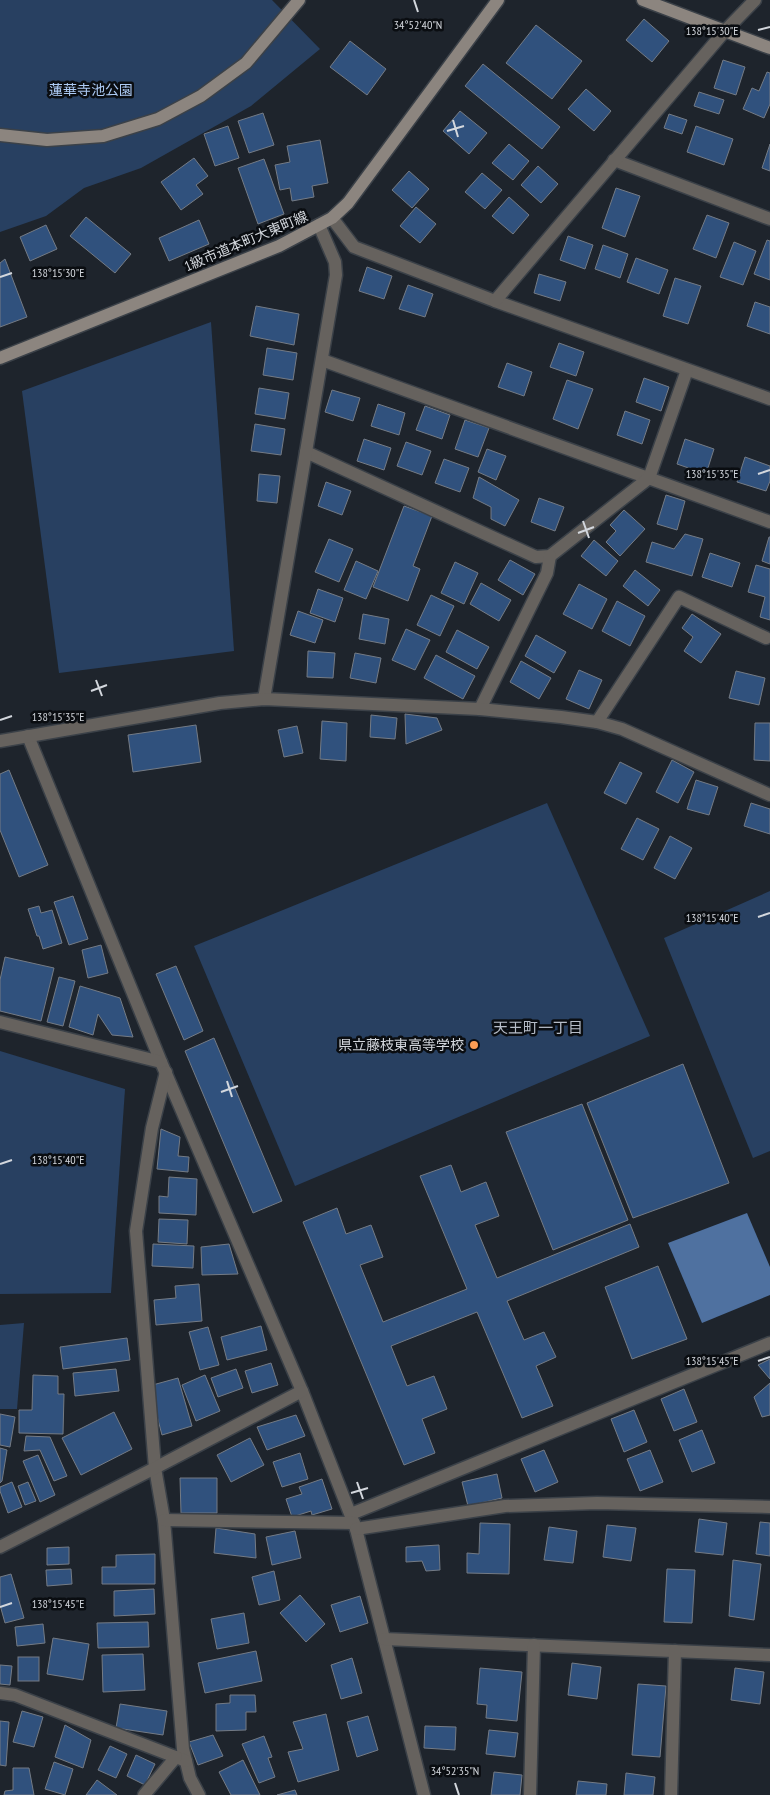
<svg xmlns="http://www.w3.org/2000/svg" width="770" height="1795" viewBox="0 0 770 1795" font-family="'PT Sans Narrow','Noto Sans JP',sans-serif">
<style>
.green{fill:#284061}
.water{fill:#4f71a0}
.building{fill:#30517d;stroke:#747b85}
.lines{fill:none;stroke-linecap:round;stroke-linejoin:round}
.street-casing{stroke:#3b4148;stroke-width:15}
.secondary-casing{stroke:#3b4148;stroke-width:15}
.street{stroke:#66625e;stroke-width:12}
.secondary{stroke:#8c857f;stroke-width:12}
.ticks{fill:none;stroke:#d3d7dd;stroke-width:2}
.poi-dot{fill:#fc9d54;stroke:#0a0d11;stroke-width:2}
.labels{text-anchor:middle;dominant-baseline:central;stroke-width:5;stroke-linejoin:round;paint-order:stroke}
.park-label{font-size:14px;fill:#accaf4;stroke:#0a0d11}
.street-label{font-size:14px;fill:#d3d7dd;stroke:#0a0d11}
.poi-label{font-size:14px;fill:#d3d7dd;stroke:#0a0d11;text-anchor:end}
.neighbourhood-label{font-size:15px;fill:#b7bec9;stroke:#0a0d11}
.ticks-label{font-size:12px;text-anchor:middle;fill:#d3d7dd;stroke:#0a0d11;stroke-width:5;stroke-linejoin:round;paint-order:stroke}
</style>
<rect width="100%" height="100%" fill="#1e242c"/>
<!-- green -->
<g class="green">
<path d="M0,0H272L320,49L251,106L141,168L84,188L46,216L0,232Z"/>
<path d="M211,322L234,651L59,673L22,391Z"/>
<path d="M547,803L650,1036L295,1186L194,946Z"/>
<path d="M770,891V1151L753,1158L664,938Z"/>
<path d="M0,1051L125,1089L111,1293L0,1294Z"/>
<path d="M24,1323L17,1409H0V1325Z"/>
</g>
<!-- water -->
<path class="water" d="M747,1213L770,1267V1295L702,1323L668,1243Z"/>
<!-- building -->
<g class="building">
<path d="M644,19L669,41L652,62L626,40Z"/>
<path d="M536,25L582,61L552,99L506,63Z"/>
<path d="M350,41L386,69L367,95L330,67Z"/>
<path d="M723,60L745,67L736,95L714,88Z"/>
<path d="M483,64L560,127L542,149L465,86Z"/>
<path d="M767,72L770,73V104L764,118L743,109L752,88L759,91Z"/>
<path d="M586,89L611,111L594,131L568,109Z"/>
<path d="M699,92L724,100L719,114L694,106Z"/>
<path d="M460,111L487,133L469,154L443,131Z"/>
<path d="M263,113L274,145L249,153L238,121Z"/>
<path d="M669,114L687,120L682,134L664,128Z"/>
<path d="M228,126L239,158L215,166L204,134Z"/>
<path d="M696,126L733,139L724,165L687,152Z"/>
<path d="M320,140L328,183L312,186L314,197L292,201L290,188L280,190L275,165L290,162L287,146Z"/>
<path d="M509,144L529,161L513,180L492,163Z"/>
<path d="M770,144V171L762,168Z"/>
<path d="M194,158L208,176L196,185L203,194L181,210L161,182Z"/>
<path d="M264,159L284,214L258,224L238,168Z"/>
<path d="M538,166L558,184L541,203L521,185Z"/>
<path d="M409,171L429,189L412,208L392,190Z"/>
<path d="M482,173L502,190L485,209L465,192Z"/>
<path d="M616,188L640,196L625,237L602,228Z"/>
<path d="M509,197L529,215L513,234L492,216Z"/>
<path d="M416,207L436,224L420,243L400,226Z"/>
<path d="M707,215L729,223L716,258L693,249Z"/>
<path d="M86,217L131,254L115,273L70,236Z"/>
<path d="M199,220L209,244L169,261L159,238Z"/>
<path d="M46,225L57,249L30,261L20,237Z"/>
<path d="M568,236L593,245L585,269L560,260Z"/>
<path d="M767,240L770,241V280L754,274Z"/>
<path d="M734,242L756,251L743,285L720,277Z"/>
<path d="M603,245L628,254L620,278L595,269Z"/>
<path d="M636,258L668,270L659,294L627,282Z"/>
<path d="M5,259L27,317L0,327V263Z"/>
<path d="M367,267L392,276L384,299L359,291Z"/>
<path d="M539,274L566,282L560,301L534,293Z"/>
<path d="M675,278L701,286L688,324L663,316Z"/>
<path d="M408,285L433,294L425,317L399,309Z"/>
<path d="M755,302L770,307V334L747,326Z"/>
<path d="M256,306L299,314L294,345L250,336Z"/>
<path d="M559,343L584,352L576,376L550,367Z"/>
<path d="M267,348L297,353L293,380L263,375Z"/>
<path d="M507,363L532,372L524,396L498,387Z"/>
<path d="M644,378L669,387L661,411L636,402Z"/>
<path d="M567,380L593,389L578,429L553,419Z"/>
<path d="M259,388L289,393L285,419L255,414Z"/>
<path d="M332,390L360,398L353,421L325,412Z"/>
<path d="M378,404L405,413L399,435L371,426Z"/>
<path d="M425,406L450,415L442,439L416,430Z"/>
<path d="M625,411L650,420L642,444L617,435Z"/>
<path d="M465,420L489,428L478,457L455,449Z"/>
<path d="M255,424L285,429L281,455L251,451Z"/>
<path d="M364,439L391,448L384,470L357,461Z"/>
<path d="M685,439L714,449L706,474L677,464Z"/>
<path d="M406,442L431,451L422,475L397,466Z"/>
<path d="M487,449L506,456L496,480L478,472Z"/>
<path d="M745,457L770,466V481L766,491L737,482Z"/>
<path d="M444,459L469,468L460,492L435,483Z"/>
<path d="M259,474L280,476L277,503L257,501Z"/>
<path d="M479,477L519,500L505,526L491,519V507L473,498Z"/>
<path d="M326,482L351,491L342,515L318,506Z"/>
<path d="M666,495L685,501L677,530L657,524Z"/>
<path d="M539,498L564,507L555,531L531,522Z"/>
<path d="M404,506L432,516L413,566L420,569L408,601L373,587Z"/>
<path d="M624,510L645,529L620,556L606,542L616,531L610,525Z"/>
<path d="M685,534L703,539L692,576L646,562L652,542L674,549Z"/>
<path d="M769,537H770V564L762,561Z"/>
<path d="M329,539L353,549L339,582L315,572Z"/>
<path d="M594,540L618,561L606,576L581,556Z"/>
<path d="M710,553L740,563L732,587L702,577Z"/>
<path d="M510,560L535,574L523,595L498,580Z"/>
<path d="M356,561L378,571L366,599L344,590Z"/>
<path d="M455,562L478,573L464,604L441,593Z"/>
<path d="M756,565L770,569V620L760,617L765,597L748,592Z"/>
<path d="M635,570L660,590L648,606L623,586Z"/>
<path d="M481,583L511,600L499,621L470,604Z"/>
<path d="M579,584L607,599L592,629L563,614Z"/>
<path d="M318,589L343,598L335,622L310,613Z"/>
<path d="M431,595L454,606L440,636L417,625Z"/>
<path d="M617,601L645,616L630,646L602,631Z"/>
<path d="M298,611L323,620L315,643L290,635Z"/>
<path d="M363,614L389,619L385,644L359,639Z"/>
<path d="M692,614L721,634L701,663L684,651L693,637L682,628Z"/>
<path d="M406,629L430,640L415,670L392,660Z"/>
<path d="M457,630L489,647L477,669L446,652Z"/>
<path d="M536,635L566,652L554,673L525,656Z"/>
<path d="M308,651L335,653L333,678L307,677Z"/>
<path d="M355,653L381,658L376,683L350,678Z"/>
<path d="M436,655L475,676L463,699L424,678Z"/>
<path d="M521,661L551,678L539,699L510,682Z"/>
<path d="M579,670L602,680L589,709L566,699Z"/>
<path d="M736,671L765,678L759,705L729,698Z"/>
<path d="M405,714L437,718L442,730L406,744Z"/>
<path d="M371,715L397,718L395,739L370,737Z"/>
<path d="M322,721L347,723L346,761L320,759Z"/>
<path d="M755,723H770V761L754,760Z"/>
<path d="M196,725L201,762L133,772L128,735Z"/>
<path d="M297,726L303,753L284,757L278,730Z"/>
<path d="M672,760L694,772L678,803L656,792Z"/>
<path d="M620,762L642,773L626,804L604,793Z"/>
<path d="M9,770L48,865L19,877L0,830V774Z"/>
<path d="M696,780L718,787L709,815L687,809Z"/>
<path d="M751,803L770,809V834L744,826Z"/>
<path d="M637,818L659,829L643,860L621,849Z"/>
<path d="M670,836L692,848L675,879L654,868Z"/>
<path d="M73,896L88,939L69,945L54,902Z"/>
<path d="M39,906L41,913L52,910L62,943L43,949L39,936H37L28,909Z"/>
<path d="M101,945L108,973L88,978L82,950Z"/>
<path d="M5,957L54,968L41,1021L0,1011V980Z"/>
<path d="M176,966L203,1031L184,1040L156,974Z"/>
<path d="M59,977L75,981L63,1026L47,1022Z"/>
<path d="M80,986L120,998L133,1037L112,1035L98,1014L93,1035L69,1027Z"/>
<path d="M214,1038L282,1201L253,1213L185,1051Z"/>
<path d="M683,1064L729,1183L633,1218L587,1103Z"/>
<path d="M582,1104L628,1220L553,1250L506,1132Z"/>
<path d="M161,1129L180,1137L178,1156L189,1157L188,1172L157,1169Z"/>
<path d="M451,1165L461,1192L486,1182L499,1216L475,1225L497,1278L630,1224L639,1247L507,1301L524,1340L544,1332L556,1357L536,1366L553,1406L522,1418L477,1312L391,1346L407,1386L434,1376L447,1409L422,1419L435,1453L404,1465L303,1222L337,1208L346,1234L371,1225L383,1257L360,1265L383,1322L467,1289L420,1176Z"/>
<path d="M169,1177L197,1179L196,1215L159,1213V1196L168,1197Z"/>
<path d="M159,1219L188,1220L187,1244L158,1242Z"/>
<path d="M153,1244L194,1246L193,1268L152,1266Z"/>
<path d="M229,1244L238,1274L202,1275L201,1247Z"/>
<path d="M658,1266L687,1339L632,1359L605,1287Z"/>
<path d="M199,1284L202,1321L156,1325L154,1300L176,1298L175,1286Z"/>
<path d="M261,1326L267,1350L227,1360L221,1337Z"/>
<path d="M208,1327L219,1365L200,1370L189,1332Z"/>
<path d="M127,1338L130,1360L63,1369L60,1347Z"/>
<path d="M770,1359V1379L758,1365Z"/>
<path d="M271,1363L278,1385L252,1393L245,1371Z"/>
<path d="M116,1369L119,1391L75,1396L73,1373Z"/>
<path d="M236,1369L243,1388L218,1397L211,1378Z"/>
<path d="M33,1375L58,1376V1394H64L63,1434L19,1433V1410H32Z"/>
<path d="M205,1375L220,1411L196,1421L182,1385Z"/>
<path d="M178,1378L192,1426L162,1435L149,1386Z"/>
<path d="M770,1383V1415L762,1417L754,1397Z"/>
<path d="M684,1389L697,1422L674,1431L661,1399Z"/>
<path d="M634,1410L647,1442L624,1452L611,1419Z"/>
<path d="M114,1412L132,1449L81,1475L62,1438Z"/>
<path d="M0,1414L15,1417L10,1447L0,1445Z"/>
<path d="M296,1415L305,1436L267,1450L257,1427Z"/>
<path d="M702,1430L715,1463L692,1472L679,1440Z"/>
<path d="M26,1436L50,1437L67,1476L54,1481L40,1450L24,1451Z"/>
<path d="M250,1438L264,1465L231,1482L217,1455Z"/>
<path d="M0,1448L7,1450L2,1481L0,1483Z"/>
<path d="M544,1450L558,1482L535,1492L521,1459Z"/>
<path d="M650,1450L663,1482L640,1491L627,1459Z"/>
<path d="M300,1453L308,1479L282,1487L273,1462Z"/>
<path d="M38,1455L55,1495L40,1502L23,1461Z"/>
<path d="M497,1474L502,1498L468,1506L462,1482Z"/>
<path d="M180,1478H217V1513H181Z"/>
<path d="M322,1479L332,1509L312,1515L311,1511L292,1517L286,1499L302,1494L299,1487Z"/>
<path d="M12,1482L22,1507L8,1513L0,1491V1487Z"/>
<path d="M28,1482L36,1501L25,1505L18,1486Z"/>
<path d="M699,1519L727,1523L723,1555L695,1552Z"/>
<path d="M760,1522L770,1523V1556L756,1554Z"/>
<path d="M480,1523L510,1524L509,1574L467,1573V1553L479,1554Z"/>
<path d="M607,1525L636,1528L631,1561L603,1557Z"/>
<path d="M549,1527L577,1531L573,1563L544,1560Z"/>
<path d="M216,1528L255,1534L256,1558L214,1553Z"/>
<path d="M295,1531L301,1558L272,1565L266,1537Z"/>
<path d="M439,1545L440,1570L426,1571L422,1561L406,1562V1547Z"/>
<path d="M69,1547V1564L47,1565V1548Z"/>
<path d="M155,1554V1584H102V1567H116V1555Z"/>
<path d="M733,1560L761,1564L754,1620L729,1616Z"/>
<path d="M71,1569L72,1584L47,1586L46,1570Z"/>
<path d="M667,1569L695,1570L692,1623L664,1622Z"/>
<path d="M274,1571L280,1600L259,1605L252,1577Z"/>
<path d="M11,1574L24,1618L5,1623L0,1605V1577Z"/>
<path d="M154,1589L155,1614L114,1616V1591Z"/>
<path d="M300,1595L325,1624L306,1642L280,1613Z"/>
<path d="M360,1596L368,1623L340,1632L331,1605Z"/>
<path d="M244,1613L249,1643L217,1649L211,1619Z"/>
<path d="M148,1622L149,1647L98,1648L97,1623Z"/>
<path d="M43,1624L45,1643L17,1646L15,1627Z"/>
<path d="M53,1638L89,1644L83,1680L47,1674Z"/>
<path d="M256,1651L262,1681L205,1693L198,1663Z"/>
<path d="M143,1654L145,1690L103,1692L102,1655Z"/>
<rect x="18" y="1657" width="21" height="24"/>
<path d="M352,1658L362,1693L341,1699L331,1665Z"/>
<path d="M572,1663L601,1667L597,1699L568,1695Z"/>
<path d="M0,1665L12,1666L10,1685L0,1684Z"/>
<path d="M480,1668L522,1672L517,1721L486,1718L487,1705L477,1704Z"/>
<path d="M735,1668L764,1672L760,1704L731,1700Z"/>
<path d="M638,1684L666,1686L660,1757L632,1755Z"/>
<path d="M230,1695H255L256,1712H246V1730L216,1731V1704L230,1703Z"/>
<path d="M120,1704L167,1711L163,1735L116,1728Z"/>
<path d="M22,1711L43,1717L34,1747L13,1742Z"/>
<path d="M326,1714L339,1770L298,1782L288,1752L303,1749L293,1722Z"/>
<path d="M368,1716L378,1750L357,1757L347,1722Z"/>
<path d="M0,1721L9,1722L6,1766L0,1765Z"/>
<path d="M65,1725L91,1740L83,1768L55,1757Z"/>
<path d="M425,1726L456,1727L455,1750L424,1748Z"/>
<path d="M489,1730L518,1733L515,1757L486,1754Z"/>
<path d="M213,1735L223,1756L198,1765L189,1742Z"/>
<path d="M264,1736L272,1757L268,1758L275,1777L259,1783L242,1744Z"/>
<path d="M110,1746L127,1754L116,1778L98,1770Z"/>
<path d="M136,1755L155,1764L145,1785L127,1776Z"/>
<path d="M243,1760L260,1795H231L219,1772Z"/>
<path d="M54,1762L73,1769L65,1795L45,1789Z"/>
<path d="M13,1768H29L34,1795H4L5,1791L13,1790Z"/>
<path d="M494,1772L522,1775L520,1795H491Z"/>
<path d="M626,1773L655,1777L653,1795H624Z"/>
<path d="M97,1780L117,1795H86Z"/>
<path d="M578,1781L607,1784L606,1795H576Z"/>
<path d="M295,1790L297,1795H277Z"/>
</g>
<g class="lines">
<!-- street casing -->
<g class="street-casing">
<g id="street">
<path d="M614,160L770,219"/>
<path d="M332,218L354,247L495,301L770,399"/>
<path d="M495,301L724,32L755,0"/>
<path d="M322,360L770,522"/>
<path d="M306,452L536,557L550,556L649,478L687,370"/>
<path d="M264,699L336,275L335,262L319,225"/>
<path d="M480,709L547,573L550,556"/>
<path d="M597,722L679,597L766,638"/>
<path d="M28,736L161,1062L302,1391L356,1529L424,1795"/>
<path d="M0,741L220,703L264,699L480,709L561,717L597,722L622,729L770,795"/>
<path d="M0,1022L161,1062"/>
<path d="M166,1072L152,1128L136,1231L155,1468L164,1520L183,1749L190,1778L199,1795"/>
<path d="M351,1514L770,1343"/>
<path d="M164,1520L354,1523"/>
<path d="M356,1529L505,1506L597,1503L770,1507"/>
<path d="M0,1547L155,1468L302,1391"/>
<path d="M384,1639L770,1655"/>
<path d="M0,1693L15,1695L186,1761"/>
<path d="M144,1795L176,1757"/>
<path d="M530,1795L534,1645"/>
<path d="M671,1795L675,1651"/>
</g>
</g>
<!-- secondary casing -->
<g class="secondary-casing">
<g id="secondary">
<path d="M643,0L770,48"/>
<path d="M0,135L47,140L103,136L158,119L201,96L246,63L299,0"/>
<path d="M0,358L279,246L332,218L348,203L498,0"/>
</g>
</g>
<!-- street -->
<use href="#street" class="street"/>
<!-- secondary -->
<use href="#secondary" class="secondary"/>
</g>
<!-- ticks -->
<path class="ticks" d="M414,0L418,12M758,30L770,27M453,120L458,137M447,131L464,126M0,277L12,273M758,474L770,470M583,521L589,538M578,533L594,527M96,680L102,696M91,691L107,685M0,720L12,716M758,917L770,913M227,1081L232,1097M221,1092L238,1086M0,1164L12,1160M758,1361L770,1357M357,1482L363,1499M351,1493L368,1488M0,1607L12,1603M455,1783L459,1795"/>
<!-- markers -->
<circle class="poi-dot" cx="474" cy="1045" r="5"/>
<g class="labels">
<!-- park labels -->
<g class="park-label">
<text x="91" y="90">蓮華寺池公園</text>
</g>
<!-- street labels -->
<g class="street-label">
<text transform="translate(246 241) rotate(-23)">1級市道本町大東町線</text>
</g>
<!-- poi labels -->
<g class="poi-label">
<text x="464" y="1045">県立藤枝東高等学校</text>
</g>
<!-- neighbourhood labels -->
<g class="neighbourhood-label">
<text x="538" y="1027">天王町一丁目</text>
</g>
</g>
<g class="ticks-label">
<text x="418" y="29">34°52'40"N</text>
<text x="712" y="35">138°15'30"E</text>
<text x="58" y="277">138°15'30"E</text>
<text x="712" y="478">138°15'35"E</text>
<text x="58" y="721">138°15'35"E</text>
<text x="712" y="922">138°15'40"E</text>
<text x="58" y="1164">138°15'40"E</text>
<text x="712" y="1365">138°15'45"E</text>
<text x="58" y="1608">138°15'45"E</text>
<text x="455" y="1775">34°52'35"N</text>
</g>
</svg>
